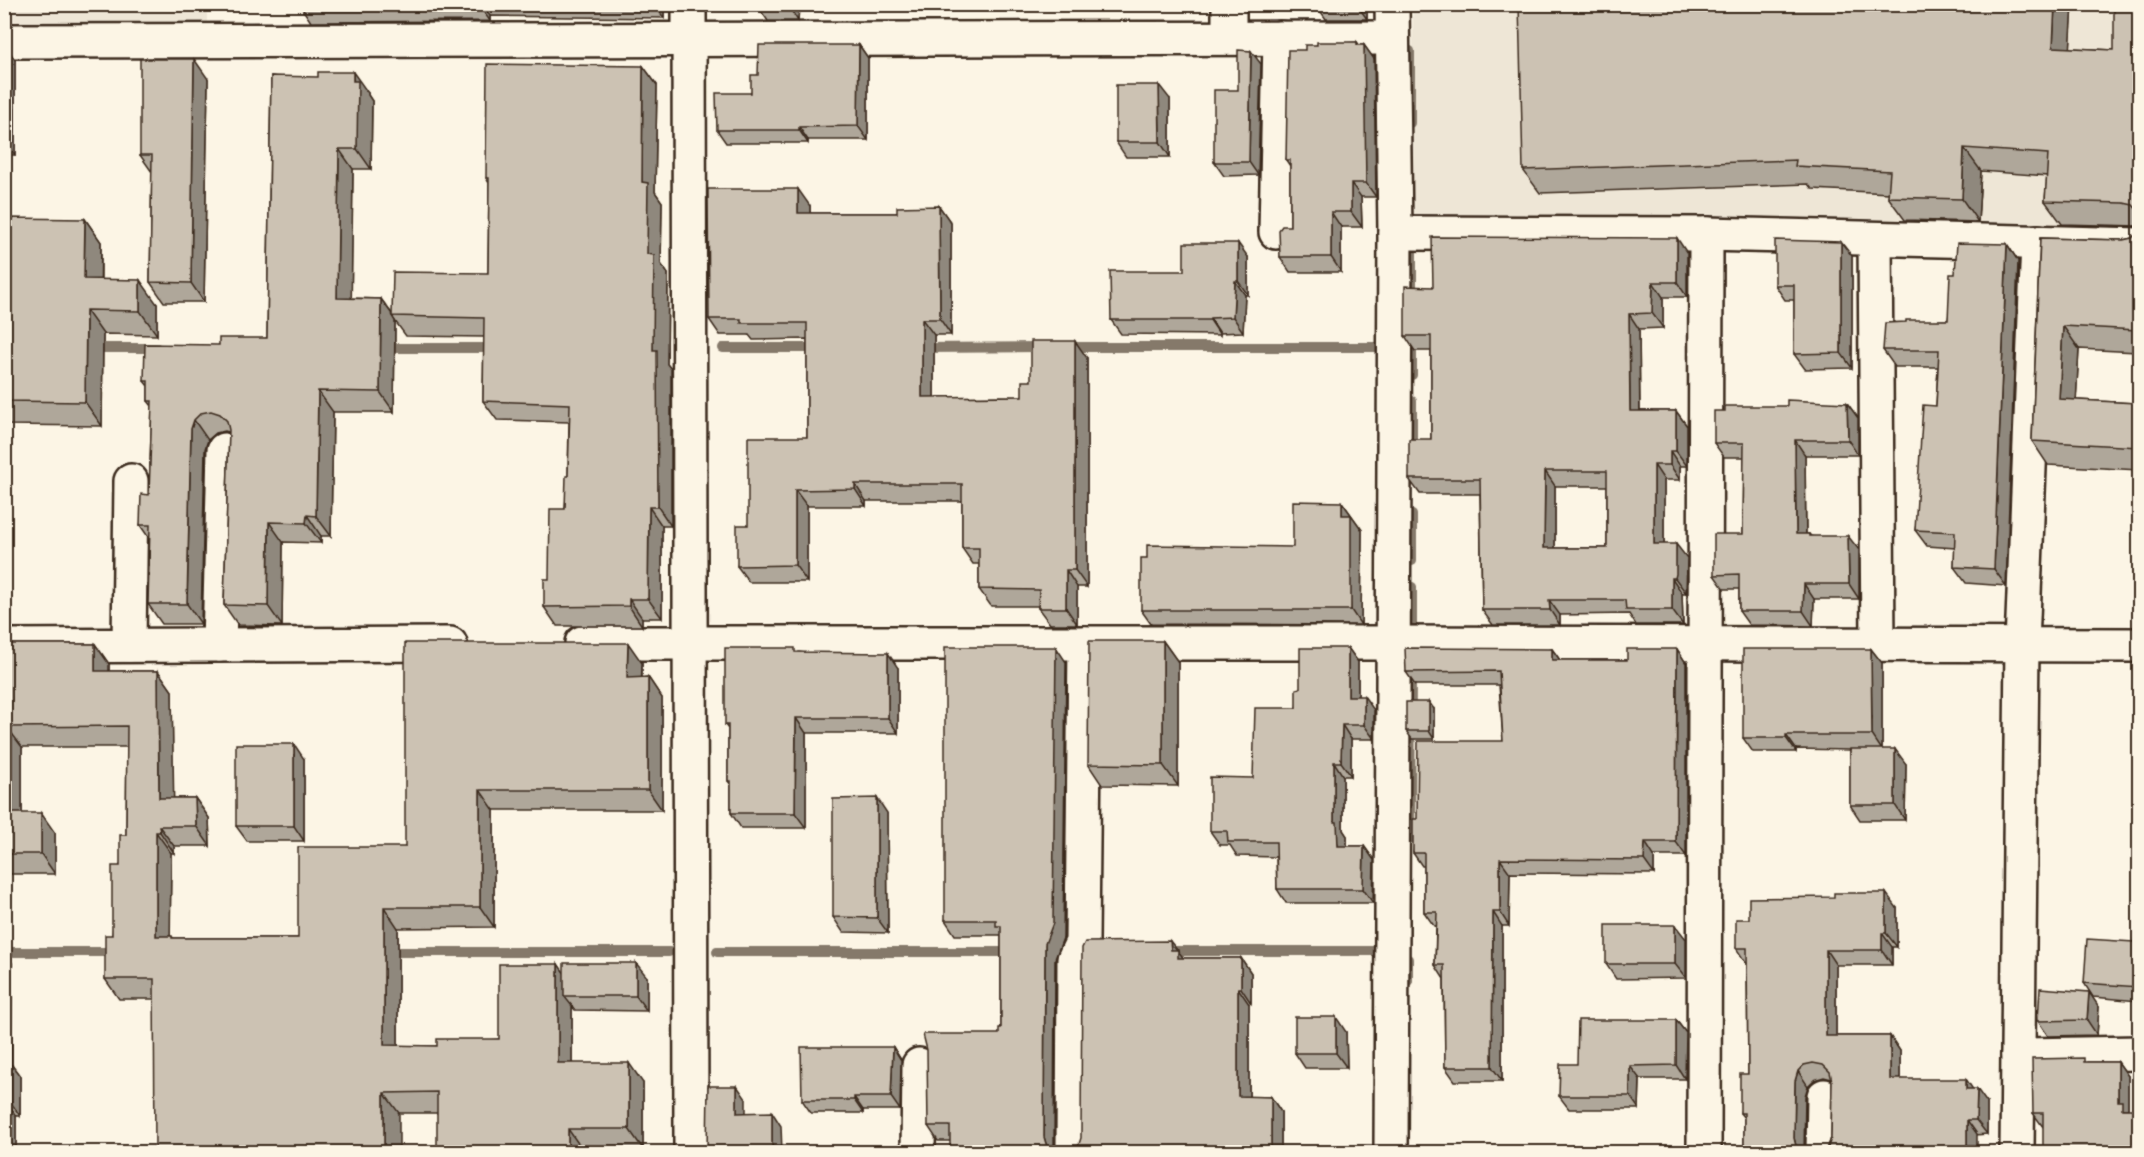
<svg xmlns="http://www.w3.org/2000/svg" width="2144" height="1157" viewBox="0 0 2144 1157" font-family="'Gochi Hand',sans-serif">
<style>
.built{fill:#eee6d6}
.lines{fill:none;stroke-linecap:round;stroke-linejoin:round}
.stream{stroke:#85796b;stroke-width:10}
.minor-casing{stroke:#3b2a1e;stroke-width:38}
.minor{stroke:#fcf5e5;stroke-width:33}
.wall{fill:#afa79a;stroke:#3b2a1e;stroke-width:1.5;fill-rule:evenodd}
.shaded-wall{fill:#8f887d;stroke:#3b2a1e;stroke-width:1.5}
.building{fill:#ccc2b3;stroke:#3b2a1e;stroke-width:1.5;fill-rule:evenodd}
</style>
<rect width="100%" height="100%" fill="#fcf5e5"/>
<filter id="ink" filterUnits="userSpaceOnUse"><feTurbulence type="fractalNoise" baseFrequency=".0167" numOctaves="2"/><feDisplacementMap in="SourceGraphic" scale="12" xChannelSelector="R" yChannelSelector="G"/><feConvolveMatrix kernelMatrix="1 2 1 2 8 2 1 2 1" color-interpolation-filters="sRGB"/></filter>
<g filter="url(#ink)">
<!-- built -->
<g class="built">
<path d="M4,5H207V28L5,30Z"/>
<path d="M1413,5H2139V230L1413,225Z"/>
</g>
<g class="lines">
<!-- stream -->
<g class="stream">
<path d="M1410,123V51"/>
<path d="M1412,300V246"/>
<path d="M1068,347H1382"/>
<path d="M88,348H157"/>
<path d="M382,348H496"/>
<path d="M723,348H821"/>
<path d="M921,348L1043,347"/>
<path d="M1412,375V333"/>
<path d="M1412,449V401"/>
<path d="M1412,515V561"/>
<path d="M1412,632V587"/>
<path d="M1410,839L1411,672"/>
<path d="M1165,951H1378"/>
<path d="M4,952H117"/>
<path d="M385,952H669"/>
<path d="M717,952H1015"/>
<path d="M1408,981V959"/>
</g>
<!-- minor casing -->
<g class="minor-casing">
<g id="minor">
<path d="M689,4L691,1152"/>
<path d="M1229,4V37"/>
<path d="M4,41L1391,38"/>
<path d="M1276,232L1280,38"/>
<path d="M1395,233L1706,234L2140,245"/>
<path d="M1875,239L1878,644"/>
<path d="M582,643H1392L2140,645"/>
<path d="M129,645L131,481"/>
<path d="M219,645L224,450"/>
<path d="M4,646L450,644"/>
<path d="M2018,1055L2140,1053"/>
<path d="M918,1152L919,1065"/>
<path d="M1073,1152L1074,959L1082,942L1085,643"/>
<path d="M1391,1152L1395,233L1392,4"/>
<path d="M1704,1152L1706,234"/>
<path d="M1823,1152L1824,1096"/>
<path d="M2017,1152L2022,644L2038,242"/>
</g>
</g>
<!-- minor -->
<use href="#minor" class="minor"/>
</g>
<!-- wall -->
<g class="wall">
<path d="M299,4H664V18L490,16V21L311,22Z"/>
<path d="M718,4H799L798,21H768L759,8L720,7Z"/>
<path d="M1367,4V19H1326L1316,5Z"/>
<path d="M2073,4L2070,48L2114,50L2139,4V226L2062,224L2045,201L2047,176L1981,171L1978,222L1905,220L1888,197L1889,193L1812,189L1808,184L1540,193L1523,170Z"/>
<path d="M1357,42L1359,45H1364L1374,59L1376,197H1361L1362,227H1341V272H1290L1280,257L1290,226V166L1286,160L1305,50L1317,45Z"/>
<path d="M4,44L15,60V155H4Z"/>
<path d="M859,45L868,58V140H808V143H726L717,130L751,93L758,75Z"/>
<path d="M1261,64L1258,175L1224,176L1214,162Z"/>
<path d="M643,66L657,85L655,192L662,202L661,264L668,274L667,364L671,369V526H662V618H642V626H557L544,607L565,509L568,476L569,422L497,420L483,401L484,337L406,336L395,321L394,412H333L331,536H321V543L283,542L282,626L238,625L224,605L229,432L225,431L216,433L208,440L205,449L201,624H162L148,604L149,538L140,525L149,495L152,406L148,401V386L144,381L219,345L267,338L271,76L368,93V95L372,101L371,169H353L351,298L381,299L393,315L488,273L489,183L486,178Z"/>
<path d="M208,79L204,302H164L150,282L152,172L140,155Z"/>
<path d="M1170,99V157H1126L1116,142Z"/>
<path d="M810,206V213H897L939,206L951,223V335H934V397L1022,396L1031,381L1087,358V587H1077V624H1050L1038,608V606H991L979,589V564H973L962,548V501H866V506H807V582H749L737,566L748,525L807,437V339L753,340L749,335H720L709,319Z"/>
<path d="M85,219L101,242V280L157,304V335L103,334L102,426L4,425V241Z"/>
<path d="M2139,231V470L2048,465L2032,441L2040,238L2123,240L2132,238ZM2079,349L2137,352L2136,403L2076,400Z"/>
<path d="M2007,244L2018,261L2006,586L1966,583L1954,567L1955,548L1927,546L1915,530L1936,406L1938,367H1895L1883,350L1906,322L1948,320L1955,274Z"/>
<path d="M1687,253V297H1663V328L1639,329L1640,411H1676L1687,426V466H1680V480H1664V544L1687,558L1686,589V593H1682L1683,625H1636L1629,614L1560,615V625H1493L1482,610L1480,494H1420L1409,479L1431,439V351H1415L1405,336L1433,287ZM1555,486H1607V548H1555Z"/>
<path d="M1852,256V368L1805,369L1794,354V300H1785L1775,285Z"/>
<path d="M1248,257V295H1245L1243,332L1220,333V335L1121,334L1111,320L1184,271Z"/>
<path d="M1847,403L1858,418V455H1805L1806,534H1809L1811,536L1859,550V599H1814L1813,626L1749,625L1739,611V589H1724L1714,575L1743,534L1744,457H1724L1714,443L1787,406Z"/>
<path d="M1342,502L1362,530L1361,625L1151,624L1141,610L1293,547Z"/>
<path d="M1163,641L1178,662V786L1102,785L1088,764Z"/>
<path d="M4,644H95L109,664V671H158L172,691L173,798H195L209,818L210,846H174V853H171L170,936L174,938H298L405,847L642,663V678L648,677L662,698V810H494V927L398,928V1046H437L499,1039L558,964L564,974L647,977V1011L575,1010L572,1006V1063L643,1083V1149H582L437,1113H399L154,999H119L105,979L112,935L120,866L126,835L127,747H22V813L55,833V874H4Z"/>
<path d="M1348,648L1358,662V696L1374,710V739H1351V776H1343V830L1347,836V846H1364L1374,860L1373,903H1286L1277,889L1276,857L1237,856L1230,845H1220L1210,831L1253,778L1296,708L1300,688Z"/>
<path d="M1552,649L1560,660H1627L1677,649L1686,663V856H1654V874L1510,873L1509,926H1502V1081H1455L1445,1067L1444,979L1435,965L1436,926H1434L1424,912V866H1422L1413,853L1417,819L1503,741L1499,685H1415L1406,672Z"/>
<path d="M1871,649L1882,663V749L1906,764L1905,820H1860L1850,805V750L1796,749V752H1753L1743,738Z"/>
<path d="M799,652L898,668V733H806V828H741L731,813V785L728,781V729L725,725Z"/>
<path d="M1066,662L1063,938L1055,959L1054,1152L950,1141H938L928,1126L999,1034L1001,1028V935H955L945,920Z"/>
<path d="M1434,709V739H1412L1406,731Z"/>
<path d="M304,759V841H247L236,826Z"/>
<path d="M887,813L888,933L843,932L833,917Z"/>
<path d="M1897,908V947H1892V965H1836V1036H1890L1900,1051V1079L1973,1089L1987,1103V1134L1828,1147L1831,1138L1832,1081V1079L1824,1077L1814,1080L1808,1086L1805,1096L1804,1152H1744V1118L1740,1113L1748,1074L1747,963H1746L1736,948L1749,919Z"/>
<path d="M1686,939V978L1616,979L1606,964Z"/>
<path d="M2139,939V1001L2093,997L2084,983L2134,942Z"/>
<path d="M1177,950L1183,958H1241L1251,973V1003L1249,1004V1097H1271L1281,1112V1147H1365L1369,1152H1072L1078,1147Z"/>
<path d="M4,952L12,963L11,1064L20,1076V1116H16V1152H4Z"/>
<path d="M2099,1007L2097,1035L2048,1036L2038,1021Z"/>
<path d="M1676,1020L1686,1033L1685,1079H1640L1639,1109H1569L1559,1096L1577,1064Z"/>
<path d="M1346,1032L1347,1068H1305L1295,1053Z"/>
<path d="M893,1047L901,1060L900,1110H863V1113H811L802,1100Z"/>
<path d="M2087,1062H2118L2128,1076V1109L2043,1127L2033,1113Z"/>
</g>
<!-- shaded-wall -->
<g class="shaded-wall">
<path d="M478,4H482L490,16V21Z"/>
<path d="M654,4H664V18Z"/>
<path d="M787,4H799L798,21Z"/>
<path d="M1367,4V19L1357,5Z"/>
<path d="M2055,4H2073L2069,70L2053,47Z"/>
<path d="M1357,42L1364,51V45L1374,59L1376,197L1366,183Z"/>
<path d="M4,44L15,60V155L4,140Z"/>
<path d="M859,45L868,58V140L858,126Z"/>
<path d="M1251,51L1261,64L1258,175L1249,162Z"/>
<path d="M194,59L208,79L204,302L191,283Z"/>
<path d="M643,66L657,85L655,192L662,202L661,264L668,274L667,364L671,369V526L658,507L653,350L642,182Z"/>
<path d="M353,72L368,93V95L372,101L371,169L357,149Z"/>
<path d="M1159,85L1170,99V157L1160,142Z"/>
<path d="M799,127L808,140V143L799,130Z"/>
<path d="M1964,148L1981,171L1978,222L1962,199Z"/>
<path d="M339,149L353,169L351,318L337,298Z"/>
<path d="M1351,183L1361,197L1362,227L1351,212Z"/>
<path d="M798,189L810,206V230L798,213Z"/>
<path d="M939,206L951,223V335L940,319Z"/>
<path d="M1331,212L1341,227V272L1331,257Z"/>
<path d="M85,219L101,242L100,303L84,279Z"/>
<path d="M1677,238L1687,253V297L1677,282Z"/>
<path d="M1841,242L1852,256V368L1841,353Z"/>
<path d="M1238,243L1248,257V295L1238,281Z"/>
<path d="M2007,244L2018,261L2006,586L1994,569Z"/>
<path d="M140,280L157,304V335L140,311Z"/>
<path d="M1235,281L1245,295L1243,332L1233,317Z"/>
<path d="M1653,282L1663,297V328L1652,313Z"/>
<path d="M381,299L394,317L392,316L395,321L394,412L380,392Z"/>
<path d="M86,310L103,334L102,426L85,402Z"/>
<path d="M1629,314L1639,329L1640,426L1630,411Z"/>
<path d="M1210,318L1220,333V335L1210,320Z"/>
<path d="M922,319L934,335V413L922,397Z"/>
<path d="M2063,326L2079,349L2075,422L2059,399Z"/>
<path d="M1075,341L1087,358V587L1075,570Z"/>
<path d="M318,391L333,412L331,536L316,516Z"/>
<path d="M1847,403L1858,418V455L1848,440Z"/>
<path d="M1676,411L1687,426V466L1676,451Z"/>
<path d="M194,420L208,440L205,449L201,624L187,604L191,429Z"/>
<path d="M1795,440L1805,455L1806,548L1796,534Z"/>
<path d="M1670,451L1680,466V480L1670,465Z"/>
<path d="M1654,465L1664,480V558L1654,544Z"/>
<path d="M1545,471L1555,486V563L1544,548Z"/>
<path d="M855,484L866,501V506L855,489Z"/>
<path d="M795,490L807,506V582L795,565Z"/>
<path d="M1342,502L1362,530L1361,625L1351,610L1342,515Z"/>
<path d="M649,507L662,526V618L648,599Z"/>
<path d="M307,515L321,536V543L306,523Z"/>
<path d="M269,522L283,542L282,626L268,606Z"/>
<path d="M1848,536L1859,550V599L1849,584Z"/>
<path d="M1676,544L1687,558L1686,593L1675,578Z"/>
<path d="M1066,570L1077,587V624L1066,608Z"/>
<path d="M1672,578L1682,593L1683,625L1672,610Z"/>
<path d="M1804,584L1814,599L1813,626L1803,611Z"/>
<path d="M629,599L642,618V626L629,606Z"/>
<path d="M1549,600L1560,615V625L1550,610Z"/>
<path d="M1163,641L1178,662V786L1163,765Z"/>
<path d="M628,643L642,663L641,698L627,678Z"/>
<path d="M95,644L109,664V691L95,671Z"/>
<path d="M1056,647L1066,662L1063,938L1055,959L1054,1152H1051L1047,1147L1044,1137L1045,944Z"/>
<path d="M1348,648L1358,662V710L1348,696Z"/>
<path d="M1552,649L1562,663L1552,660Z"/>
<path d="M1677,649L1686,663V856L1676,842Z"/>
<path d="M1871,649L1882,663V750L1872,735Z"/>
<path d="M888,653L898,668V733L888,718Z"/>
<path d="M158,671L172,691L174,818L159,798Z"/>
<path d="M648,677L662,698V810L648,790Z"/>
<path d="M1364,696L1374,710V739L1364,725Z"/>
<path d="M1429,702L1434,709V739L1429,731Z"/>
<path d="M796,718L806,733V828L795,813Z"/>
<path d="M1342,725L1351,739V776L1341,762Z"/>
<path d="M7,727L22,747V833L8,813Z"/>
<path d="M1786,735L1796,749V752L1786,738Z"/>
<path d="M294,744L304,759V841L294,826Z"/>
<path d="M1895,749L1906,764L1905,820L1895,805Z"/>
<path d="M1334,762L1343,776V830L1347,836V860L1338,846L1334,822Z"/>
<path d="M480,790L494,810V927L480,907Z"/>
<path d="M195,798L209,818L210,846L196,826Z"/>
<path d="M877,798L887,813L888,933L877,918Z"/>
<path d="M41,813L55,833V874L41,854Z"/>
<path d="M159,826L174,846V853L160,832Z"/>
<path d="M156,832L171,853L170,956L156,936Z"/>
<path d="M1645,842L1654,856V874L1644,860Z"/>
<path d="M1364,846L1374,860L1373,903L1363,889Z"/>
<path d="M1500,859L1510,873L1509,926L1500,912Z"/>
<path d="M1886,893L1897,908V947L1886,933Z"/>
<path d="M384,907L398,928V1066L384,1045Z"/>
<path d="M1493,912L1502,926V1081L1492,1067Z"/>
<path d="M1675,925L1686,939V978L1675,964Z"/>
<path d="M1882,933L1892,947V965L1882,950Z"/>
<path d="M1170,941L1189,965V973L1171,950Z"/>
<path d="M1826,950L1836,965V1051L1826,1036Z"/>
<path d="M4,952L12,963L11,1064L20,1076V1116L10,1101L4,1066Z"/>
<path d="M1241,958L1251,973V1003L1241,988Z"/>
<path d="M636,963L647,977V1011L636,996Z"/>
<path d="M558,964L572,984L564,996L572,1006V1083L558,1063Z"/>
<path d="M1238,988L1249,1004V1112L1238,1096Z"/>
<path d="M2089,992L2099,1007L2097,1035L2087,1020Z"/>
<path d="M1336,1017L1346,1032L1347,1068L1336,1053Z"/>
<path d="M1676,1020L1686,1033L1685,1079L1676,1065Z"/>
<path d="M1890,1036L1900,1051V1094L1890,1079Z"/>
<path d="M893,1047L901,1060L900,1110L891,1097Z"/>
<path d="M2118,1062L2128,1076V1109H2122L2118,1101Z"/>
<path d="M629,1063L643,1083V1149L629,1129Z"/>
<path d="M1630,1066L1640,1079L1639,1109L1630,1096Z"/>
<path d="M1798,1071L1808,1086L1805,1096L1804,1152H1801L1796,1146L1794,1138L1795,1081Z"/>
<path d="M1966,1079L1976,1094L1966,1089Z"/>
<path d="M737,1086L746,1099V1126L737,1113Z"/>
<path d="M1977,1089L1987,1103V1134L1976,1120Z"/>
<path d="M384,1093L399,1113V1152H384Z"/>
<path d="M854,1097L863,1110V1113L854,1100Z"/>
<path d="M1271,1097L1281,1112V1152L1271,1147Z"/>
<path d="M6,1101L16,1116V1152H6Z"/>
<path d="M772,1112L781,1126L782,1152H772Z"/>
<path d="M1967,1120L1977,1134V1152H1967Z"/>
<path d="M568,1129L582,1149V1152H568Z"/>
</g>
<!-- building -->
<g class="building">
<path d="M1519,4H2055L2053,47L2114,50V4H2139V212L2133,205L2124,203L2045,201L2048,154L1964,148L1962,199L1888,197L1890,171L1795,166L1796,160L1523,170Z"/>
<path d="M1317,42H1357V45H1364L1366,183H1351V212H1331V257H1280L1279,230L1282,226H1290V160H1286L1288,50H1305V45H1317Z"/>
<path d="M759,45H859L858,126L799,127V130H717L716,93H751V75H758Z"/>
<path d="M1238,50L1251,51L1249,162H1214V90H1238Z"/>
<path d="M140,59H194L191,283L150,282L152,155H140Z"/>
<path d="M487,64L643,66L642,182L648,183L647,254L654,255L653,350H657L658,507H649L648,599H629V606L544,607V579H549L550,509H565L566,476H568L570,404L483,401L484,318L392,316L393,272L488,273L489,178H486Z"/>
<path d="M318,72H353V81H358L357,149H339L337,298L381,299L380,392L318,391L316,516L307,515L306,523L269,522L268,606L224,605L229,430L227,421L220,414L211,411L201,413L194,420L191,429L187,604H148L150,525H140L141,494L149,495L152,401H148V381H144L145,344L219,345V338H267L271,76L318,77Z"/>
<path d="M1116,85H1159L1160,142H1116Z"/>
<path d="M708,189H798V213H897V207L939,206L940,319H922V397L1022,396V381H1031V341H1075V570H1066V608H1038L1039,590L979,589V548H962V484H855V489L795,490V565L737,566V525H748V437H807V323H741V319H709Z"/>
<path d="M6,218L85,219L84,279L140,280V311L86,310L85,402L4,401V241H6Z"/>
<path d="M2139,231V447L2032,441L2040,238L2123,240L2132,238ZM2063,326L2137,330L2136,403L2059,399Z"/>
<path d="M1432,237L1677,238V282H1653L1652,313L1629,314L1630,411H1676V451H1670V465H1654V544H1676V574L1675,578H1672V610H1626L1625,600H1549L1550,610H1482L1480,479H1409V439H1431V336H1405V286L1433,287ZM1545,471H1607V548H1544Z"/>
<path d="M1775,240L1841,242V353L1794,354V285H1775Z"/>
<path d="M1184,243H1238V281H1235L1233,317L1210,318V320H1111L1110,271H1184Z"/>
<path d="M1957,243L2007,244L1994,569L1954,567L1955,532L1915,530L1923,405L1936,406L1939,350H1883L1885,323L1906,322V320H1948L1950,274H1955Z"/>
<path d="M1787,400L1847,403L1848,440H1795L1796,534H1809V536H1848L1849,584H1804L1803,611H1739V574L1714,575V534H1743L1744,443H1714V411H1725V406H1787Z"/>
<path d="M1293,501L1342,502V515H1351V610H1141V558H1147V545L1293,547Z"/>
<path d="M1089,641H1163V765L1088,764Z"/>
<path d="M405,643H628L627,678L648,677V790H480V907H384V1045L437,1046V1039H499V964H558V1063H629V1129H568V1152H437V1092L384,1093V1152H155L154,979H105V935H112V866H120V835H126L127,726L7,727L8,813H41V854H4V644H95V671H158L159,798H195L196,826H159L160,832H156V936H172V938H298V847H405Z"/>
<path d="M945,647H1056L1053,923L1045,944L1044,1137L1047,1147L1052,1152H950V1126H928L927,1050L923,1034H999V1028H1001V926H996V920H945Z"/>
<path d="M725,648H795V652L888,653V718H796L795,813H731V781H728V725H725Z"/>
<path d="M1300,648H1348V696H1364V725H1342L1341,762H1334V822H1337L1338,846H1364L1363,889H1277L1276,842H1228L1227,831H1210V777L1253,778L1255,708H1296V689L1300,688Z"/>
<path d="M1405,648L1552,649V660H1627V649H1677L1676,842H1645L1644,860L1500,859V912H1493L1492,1067H1445L1444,965H1435L1437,912H1424V853H1413V819H1417L1418,741H1503L1499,671L1406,672Z"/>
<path d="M1743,649H1871L1872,735H1786V738H1743Z"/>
<path d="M2139,649V674H2138Z"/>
<rect x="1406" y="702" width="23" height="29"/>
<rect x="236" y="744" width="58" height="82"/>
<rect x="1850" y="749" width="45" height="56"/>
<path d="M877,798V918L833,917V799Z"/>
<path d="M1834,893H1886V933H1882V950H1826V1036H1890V1079H1966V1089H1977L1976,1120H1967V1152H1823L1828,1147L1831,1138L1832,1081L1830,1072L1823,1065L1813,1063L1804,1065L1798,1071L1795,1081L1794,1138L1796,1146L1802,1152H1744V1113H1740V1074H1748L1747,948H1736V919H1749V898L1834,897Z"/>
<rect x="1606" y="925" width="69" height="39"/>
<path d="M2087,939L2134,942V939H2139V987L2084,983Z"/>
<path d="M1170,941L1171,950H1178V958H1241V988H1238V1096L1271,1097V1147H1365L1367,1149V1152H1072L1078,1147L1081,1138L1082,948L1085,942Z"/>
<rect x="564" y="963" width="72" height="33"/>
<path d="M2040,988L2089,992L2087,1020L2038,1021Z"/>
<rect x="1295" y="1017" width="41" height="36"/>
<path d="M1578,1020H1676V1065L1630,1066V1096H1559L1560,1064H1577Z"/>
<path d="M801,1047H893L891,1097H854V1100H802Z"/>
<path d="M2084,1058V1062H2118V1101H2122V1109H2139V1152H2043V1113H2033L2032,1059Z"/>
<path d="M4,1061H10V1101H6V1152H4Z"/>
<path d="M708,1086H737V1113L772,1112V1152H707Z"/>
</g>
</g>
<!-- margin -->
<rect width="2144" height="1157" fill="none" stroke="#fcf5e5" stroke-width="24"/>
<rect x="12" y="12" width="2120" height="1133" fill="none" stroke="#3b2a1e" stroke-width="2" filter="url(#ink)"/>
</svg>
